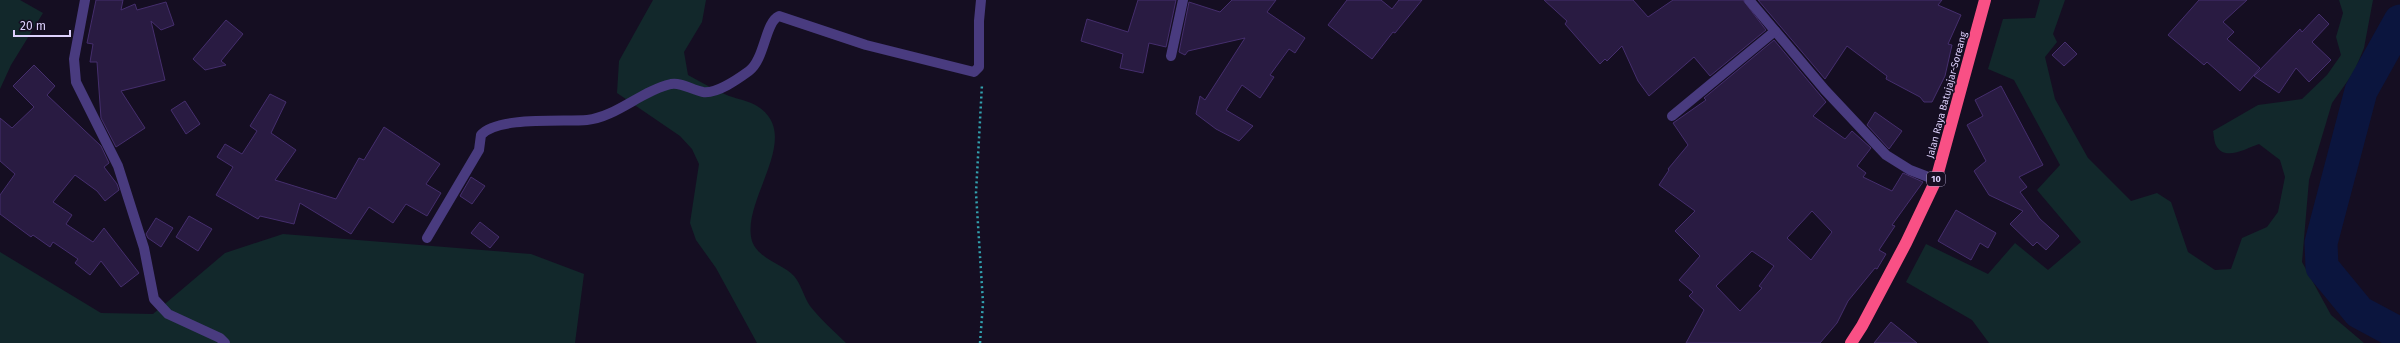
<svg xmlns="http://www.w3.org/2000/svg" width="2400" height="343" viewBox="0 0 2400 343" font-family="'Fira Sans',sans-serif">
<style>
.green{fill:#12282b}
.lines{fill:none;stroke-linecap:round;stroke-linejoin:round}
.river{stroke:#0b153e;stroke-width:33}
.building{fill:#291b42;stroke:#452e6d;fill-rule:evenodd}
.path{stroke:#32a2b0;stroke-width:2.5;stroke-dasharray:2 3;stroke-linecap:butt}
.street{stroke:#493b7f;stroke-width:10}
.highway{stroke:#f95085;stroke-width:12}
.labels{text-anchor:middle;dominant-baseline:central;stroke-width:3;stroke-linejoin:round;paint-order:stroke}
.shield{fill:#150e22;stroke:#a196bb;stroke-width:1}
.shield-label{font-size:9px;font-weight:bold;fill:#ddd1fd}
.street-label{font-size:10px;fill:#ddd1fd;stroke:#150e22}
</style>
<rect width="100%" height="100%" fill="#150e22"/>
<!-- green -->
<g class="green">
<path d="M0,0H20L43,13L11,65L0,89Z"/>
<path d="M653,0H706L702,22L684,52L688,75C701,82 715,90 729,96C738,99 749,101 757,106C805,136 740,200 752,241C758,259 783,264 794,276C801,284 804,297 810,306C820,319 834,331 846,343H757L716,268L696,240L690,223L699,164L692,149L680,136L617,93L619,61Z"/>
<path d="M2040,0H2065L2053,34L2057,42L2045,57L2055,99L2088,158L2131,201L2157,193L2171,202L2188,252L2215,270L2231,269L2242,238L2267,227L2278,212L2285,177L2280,160L2259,144C2247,148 2226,161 2217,147C2214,143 2214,135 2213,131L2258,105L2302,99L2327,75L2341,55L2336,37L2343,13L2339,0H2373L2364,48L2354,72L2332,103L2309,180L2302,262L2331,315L2364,343H1989L1972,320L1906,282L1926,244L1988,274L2015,243L2048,270L2081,242L2037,190L2060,165L2014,80L1988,69L2003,19L2035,18Z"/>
<path d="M283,234L531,254L584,274L575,343H0V252L101,313L153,314L225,253Z"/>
</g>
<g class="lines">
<!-- river -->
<path class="river" d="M2400,21L2361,91L2321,243L2322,267L2359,312L2400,334"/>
</g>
<!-- building -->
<g class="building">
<path d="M96,0H123L121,10L135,4L137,10L166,2L174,25L161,30L151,21L165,80L121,91L145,128L116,147L101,118L97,62H90L93,44L87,43Z"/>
<path d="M1138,0H1176L1166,47L1149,43L1143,73L1120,68L1123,54L1081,41L1087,19L1128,32Z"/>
<path d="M1232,0H1276L1267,12L1305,38L1295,53L1289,49L1270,75L1274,77L1260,98L1242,85L1226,110L1253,126L1239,141L1216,129L1196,114L1200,96L1205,100L1245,38L1188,51L1185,55L1179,52L1189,2L1220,12Z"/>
<path d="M1347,0H1381L1392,9L1399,0H1422L1395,33L1393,32L1372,59L1328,25Z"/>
<path d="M1544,0H1633L1648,17L1673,0H1743L1766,30L1710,76L1694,57L1649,96L1638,81L1622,46L1607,61L1605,59L1600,64L1565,24L1567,21Z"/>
<path d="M1758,0H1942L1938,5L1961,15L1948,44L1952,45L1945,76L1932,102H1924L1920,97L1886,79L1887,76L1847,46L1825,79Z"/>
<path d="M2199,0H2247L2223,22L2234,32L2227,39L2260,68L2240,91L2207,62L2204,65L2168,35Z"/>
<path d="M2319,14L2329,24L2312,42L2331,60L2309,82L2296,68L2279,93L2254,76L2300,29L2302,32Z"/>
<path d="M226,20L243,34L221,61L226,65L205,70L193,59Z"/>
<path d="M1774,40L1826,102L1813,116L1845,139L1852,131L1871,148L1857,166L1866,173L1863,177L1892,191L1903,173L1923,182L1892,225L1895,226L1879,250L1886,254L1877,269L1875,268L1848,301L1837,323L1820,343H1686L1704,310L1689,296L1693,292L1679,280L1700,256L1675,231L1695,211L1659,185L1669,170L1668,169L1688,145L1673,123L1706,100L1704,98ZM1812,211L1832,232L1811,260L1787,238ZM1752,251L1774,266L1759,286L1762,288L1740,311L1716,286Z"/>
<path d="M2065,42L2077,54L2064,66L2052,55Z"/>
<path d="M34,65L55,86L47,95L101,146L109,163L104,167L117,184L119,190L105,201L97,191L75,175L53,202L72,215L66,224L93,242L104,228L139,273L121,287L101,261L90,275L75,263L78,259L53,242L50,247L33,235L31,237L0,214V195L15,174L0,161V118L12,128L34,107L13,86Z"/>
<path d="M2001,86L2043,165L2019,177L2027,187L2020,192L2040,219L2059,236L2046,250L2037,242L2033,246L2010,224L2023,211L1989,195L1974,171L1986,161L1967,125L1983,116L1975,100Z"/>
<path d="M270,94L286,102L271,133L296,150L275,180L336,199L359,158L364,160L384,127L440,164L426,184L441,193L427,216L406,204L393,223L369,207L351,234L300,203L294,224L260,216L258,219L216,195L233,167L217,157L225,144L242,154L257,131L250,126Z"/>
<path d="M185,101L200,124L186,134L171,110Z"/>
<path d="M1875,112L1902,131L1889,149L1867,125Z"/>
<path d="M471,177L485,186L472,204L460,196Z"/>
<path d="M1956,210L1996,233L1988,248L1980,243L1971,260L1938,241Z"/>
<path d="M189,216L212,229L198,251L176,237Z"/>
<path d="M156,218L173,228L161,247L148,238L146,234Z"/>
<path d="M480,222L499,237L490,248L471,233Z"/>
<path d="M1891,322L1917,343H1874Z"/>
</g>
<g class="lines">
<!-- path -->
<path class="path" d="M980,343L983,303L976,193L982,84"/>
<!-- street -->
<g class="street">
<path d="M85,0L74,59L76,82L118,166L144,248L154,299L168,314L220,338L225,343"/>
<path d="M1749,0L1825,90L1886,155L1910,170L1936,180"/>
<path d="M1171,56L1183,0"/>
<path d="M1672,116L1775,31"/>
<path d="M427,238L479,150L481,135C497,116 564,122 587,120C616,117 641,91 671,84C681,82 692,90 703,92C717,94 738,79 749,71C765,59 765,22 779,16L866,45L974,72L979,67V21L981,0"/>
</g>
<!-- highway -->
<path class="highway" d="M1851,343L1862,326L1906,243L1936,180L1985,0"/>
</g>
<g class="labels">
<!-- shield labels -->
<rect class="shield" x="1927" y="172" width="18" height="14" rx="3"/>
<g class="shield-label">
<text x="1936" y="179">10</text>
</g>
<!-- street labels -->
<g class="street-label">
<text transform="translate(1947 95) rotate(-75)">Jalan Raya Batujajar-Soreang</text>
</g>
</g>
<!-- scale -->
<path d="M14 30v6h56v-6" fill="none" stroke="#ddd1fd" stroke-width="2"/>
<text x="20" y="30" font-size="12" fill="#ddd1fd" stroke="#150e22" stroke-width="3" paint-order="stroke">20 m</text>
</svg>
